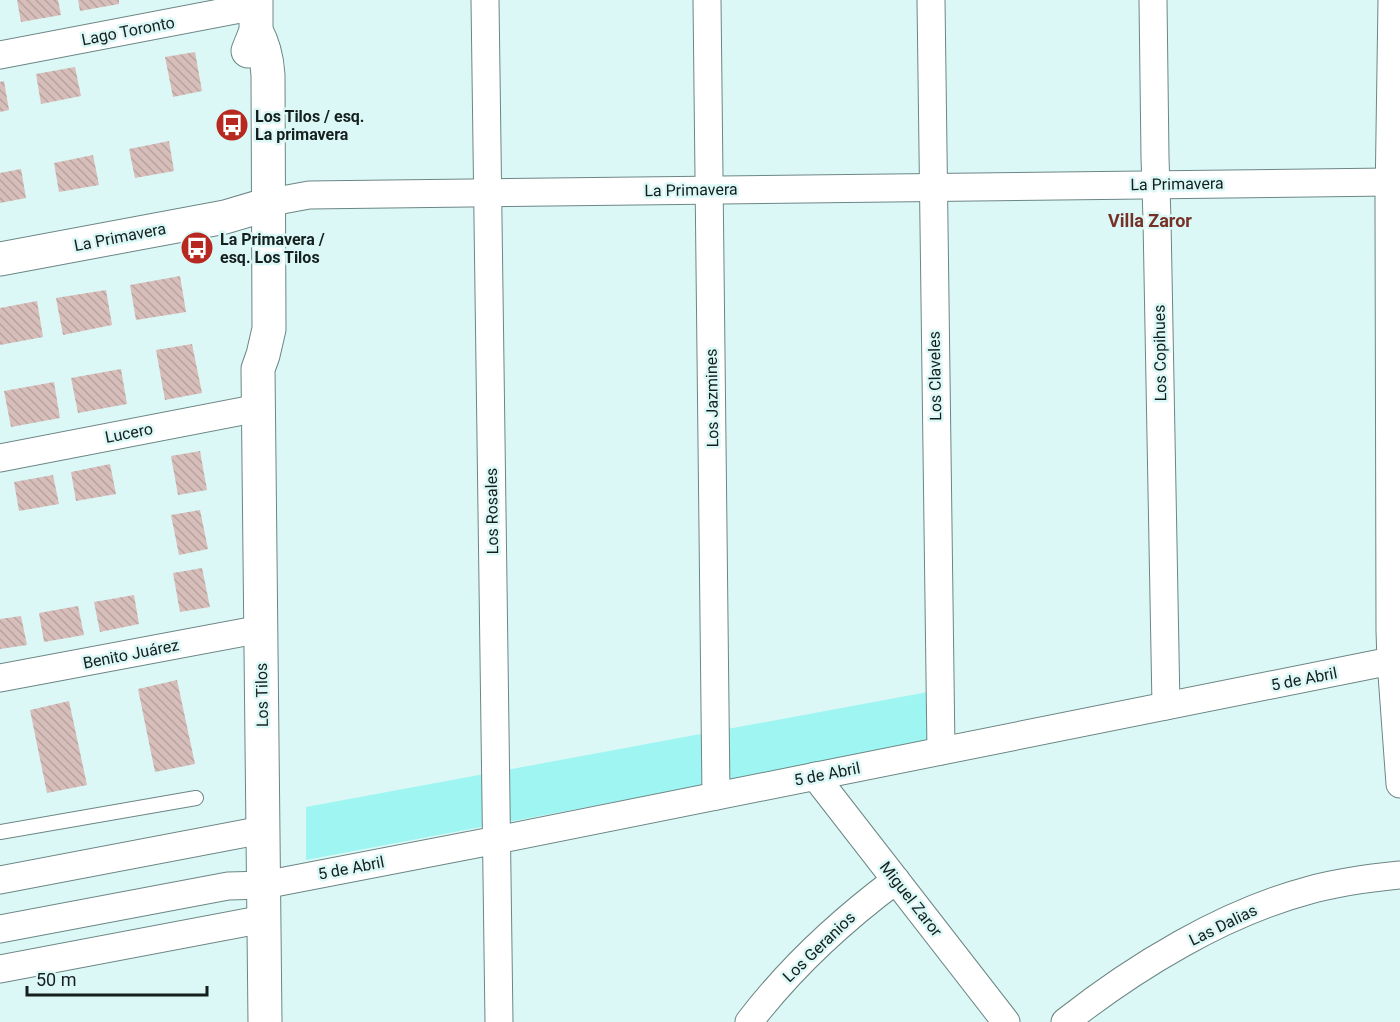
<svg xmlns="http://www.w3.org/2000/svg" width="1400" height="1022" viewBox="0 0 1400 1022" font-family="Roboto,sans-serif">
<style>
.green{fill:#9ff5f1}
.building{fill:url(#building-back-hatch)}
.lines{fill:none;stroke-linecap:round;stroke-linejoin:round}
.lane-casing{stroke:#6c8685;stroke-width:16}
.street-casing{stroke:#6c8685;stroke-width:29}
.secondary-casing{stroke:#6c8685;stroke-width:35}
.lane{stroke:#fff;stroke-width:14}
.street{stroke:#fff;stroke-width:27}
.secondary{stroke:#fff;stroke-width:33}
.labels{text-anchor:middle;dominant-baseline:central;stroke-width:5;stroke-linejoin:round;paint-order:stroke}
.street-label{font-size:16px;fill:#141f1e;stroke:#dbf8f6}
.poi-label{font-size:16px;font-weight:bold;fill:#141f1e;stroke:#dbf8f6;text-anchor:start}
.neighbourhood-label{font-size:18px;font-weight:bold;fill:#763028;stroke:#dbf8f6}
</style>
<defs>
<pattern id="building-back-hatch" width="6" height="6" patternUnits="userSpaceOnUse" patternTransform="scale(1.5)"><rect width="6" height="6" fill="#d7beba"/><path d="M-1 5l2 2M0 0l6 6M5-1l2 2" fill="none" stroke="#b8a39f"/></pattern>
</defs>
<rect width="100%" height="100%" fill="#dbf8f6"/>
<!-- green -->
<path class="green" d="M928,692L932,742L306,860V807Z"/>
<!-- building -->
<g class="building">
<path d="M17,0H58L61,15L21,22Z"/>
<path d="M78,0H119V4L80,11Z"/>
<path d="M195,52L202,91L173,97L165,57Z"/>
<path d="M75,67L81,96L41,104L36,74Z"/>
<path d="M4,81L9,110L0,112V82Z"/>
<path d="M169,141L174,171L135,178L129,149Z"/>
<path d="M93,155L99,185L59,192L54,163Z"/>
<path d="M21,169L26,198L0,203V173Z"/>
<path d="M180,276L186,312L136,320L130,285Z"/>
<path d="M106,290L112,325L63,335L56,298Z"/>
<path d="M37,301L43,337L0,345V308Z"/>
<path d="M192,344L202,393L165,400L156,350Z"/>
<path d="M121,369L127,404L78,413L71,378Z"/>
<path d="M54,382L60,418L11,427L4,391Z"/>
<path d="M200,451L207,490L178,495L171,456Z"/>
<path d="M110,464L116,494L76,501L71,472Z"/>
<path d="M53,475L59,504L19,511L14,482Z"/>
<path d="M200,510L208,549L179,555L171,515Z"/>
<path d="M202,568L210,607L180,612L173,573Z"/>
<path d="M134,595L139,624L100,632L94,602Z"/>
<path d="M78,606L84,635L44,642L39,613Z"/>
<path d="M21,616L27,645L0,649V619Z"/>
<path d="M177,680L195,764L155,772L138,689Z"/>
<path d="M69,701L87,785L47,793L30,710Z"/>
</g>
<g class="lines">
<!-- lane casing -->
<g class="lane-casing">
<path id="lane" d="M0,832L196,798"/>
</g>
<!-- street casing -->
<g class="street-casing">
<g id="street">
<path d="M485,0L499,1022"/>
<path d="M707,0L716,796"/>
<path d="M931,0L941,751"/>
<path d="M1153,0L1155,157L1157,220L1166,706"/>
<path d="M1392,0L1389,200L1390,630L1391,661L1400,784"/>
<path d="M0,55L256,6"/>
<path d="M269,204L282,200L309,195L1389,182"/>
<path d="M0,458L259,408"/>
<path d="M0,678L261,629"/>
<path d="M815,776L1006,1022"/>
<path d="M0,880L263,830"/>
<path d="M0,929L228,886L264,885L497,840L1391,661"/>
<path d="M0,969L264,919"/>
<path d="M749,1022C791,967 841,921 896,880"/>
<path d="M1065,1022C1135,967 1223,913 1310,890C1339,882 1370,878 1400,875"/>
</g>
</g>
<!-- secondary casing -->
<g class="secondary-casing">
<g id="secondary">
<path d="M256,31C264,45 267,59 268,75L269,329L263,355L258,369L265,1022"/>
<path d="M248,51L256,31V0"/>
<path d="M0,259L225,217L269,204"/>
</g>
</g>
<!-- lane -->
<use href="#lane" class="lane"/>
<!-- street -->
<use href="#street" class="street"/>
<!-- secondary -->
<use href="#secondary" class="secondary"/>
</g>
<!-- icons -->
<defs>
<g id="bus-disc" transform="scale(1.725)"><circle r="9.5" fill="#b72920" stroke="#dbf8f6"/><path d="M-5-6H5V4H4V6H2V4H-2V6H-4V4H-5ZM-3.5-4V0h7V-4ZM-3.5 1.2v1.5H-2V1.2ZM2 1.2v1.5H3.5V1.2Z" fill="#fff"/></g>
</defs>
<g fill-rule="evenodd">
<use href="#bus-disc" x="232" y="125"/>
<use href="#bus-disc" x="197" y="248"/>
</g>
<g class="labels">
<!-- street labels -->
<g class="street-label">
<text transform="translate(128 31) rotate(-11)">Lago Toronto</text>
<text transform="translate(1177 184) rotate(-1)">La Primavera</text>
<text transform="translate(691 190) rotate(-1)">La Primavera</text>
<text transform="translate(120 237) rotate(-11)">La Primavera</text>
<text transform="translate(1160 353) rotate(-91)">Los Copihues</text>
<text transform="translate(935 376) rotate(-91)">Los Claveles</text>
<text transform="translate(712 398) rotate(-91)">Los Jazmines</text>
<text transform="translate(129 433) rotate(-11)">Lucero</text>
<text transform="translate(492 511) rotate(-91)">Los Rosales</text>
<text transform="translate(131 654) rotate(-11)">Benito Juárez</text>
<text transform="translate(1304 679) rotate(-11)">5 de Abril</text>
<text transform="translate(262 695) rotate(-91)">Los Tilos</text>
<text transform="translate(827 774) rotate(-11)">5 de Abril</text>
<text transform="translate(351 868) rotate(-11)">5 de Abril</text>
<text transform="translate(911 899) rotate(52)">Miguel Zaror</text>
<text transform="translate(1223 925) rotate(-26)">Las Dalias</text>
<text transform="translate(819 947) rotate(-44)">Los Geranios</text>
</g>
<!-- poi labels -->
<g class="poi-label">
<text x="255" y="116">Los Tilos / esq.<tspan x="255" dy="18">La primavera</tspan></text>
<text x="220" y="239">La Primavera /<tspan x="220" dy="18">esq. Los Tilos</tspan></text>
</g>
<!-- neighbourhood labels -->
<g class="neighbourhood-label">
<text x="1150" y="220">Villa Zaror</text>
</g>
</g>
<!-- scale -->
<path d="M27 986v9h180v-9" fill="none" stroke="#141f1e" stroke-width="3"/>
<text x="36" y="986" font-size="18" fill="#141f1e" stroke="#dbf8f6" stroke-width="4.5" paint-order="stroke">50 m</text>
</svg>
